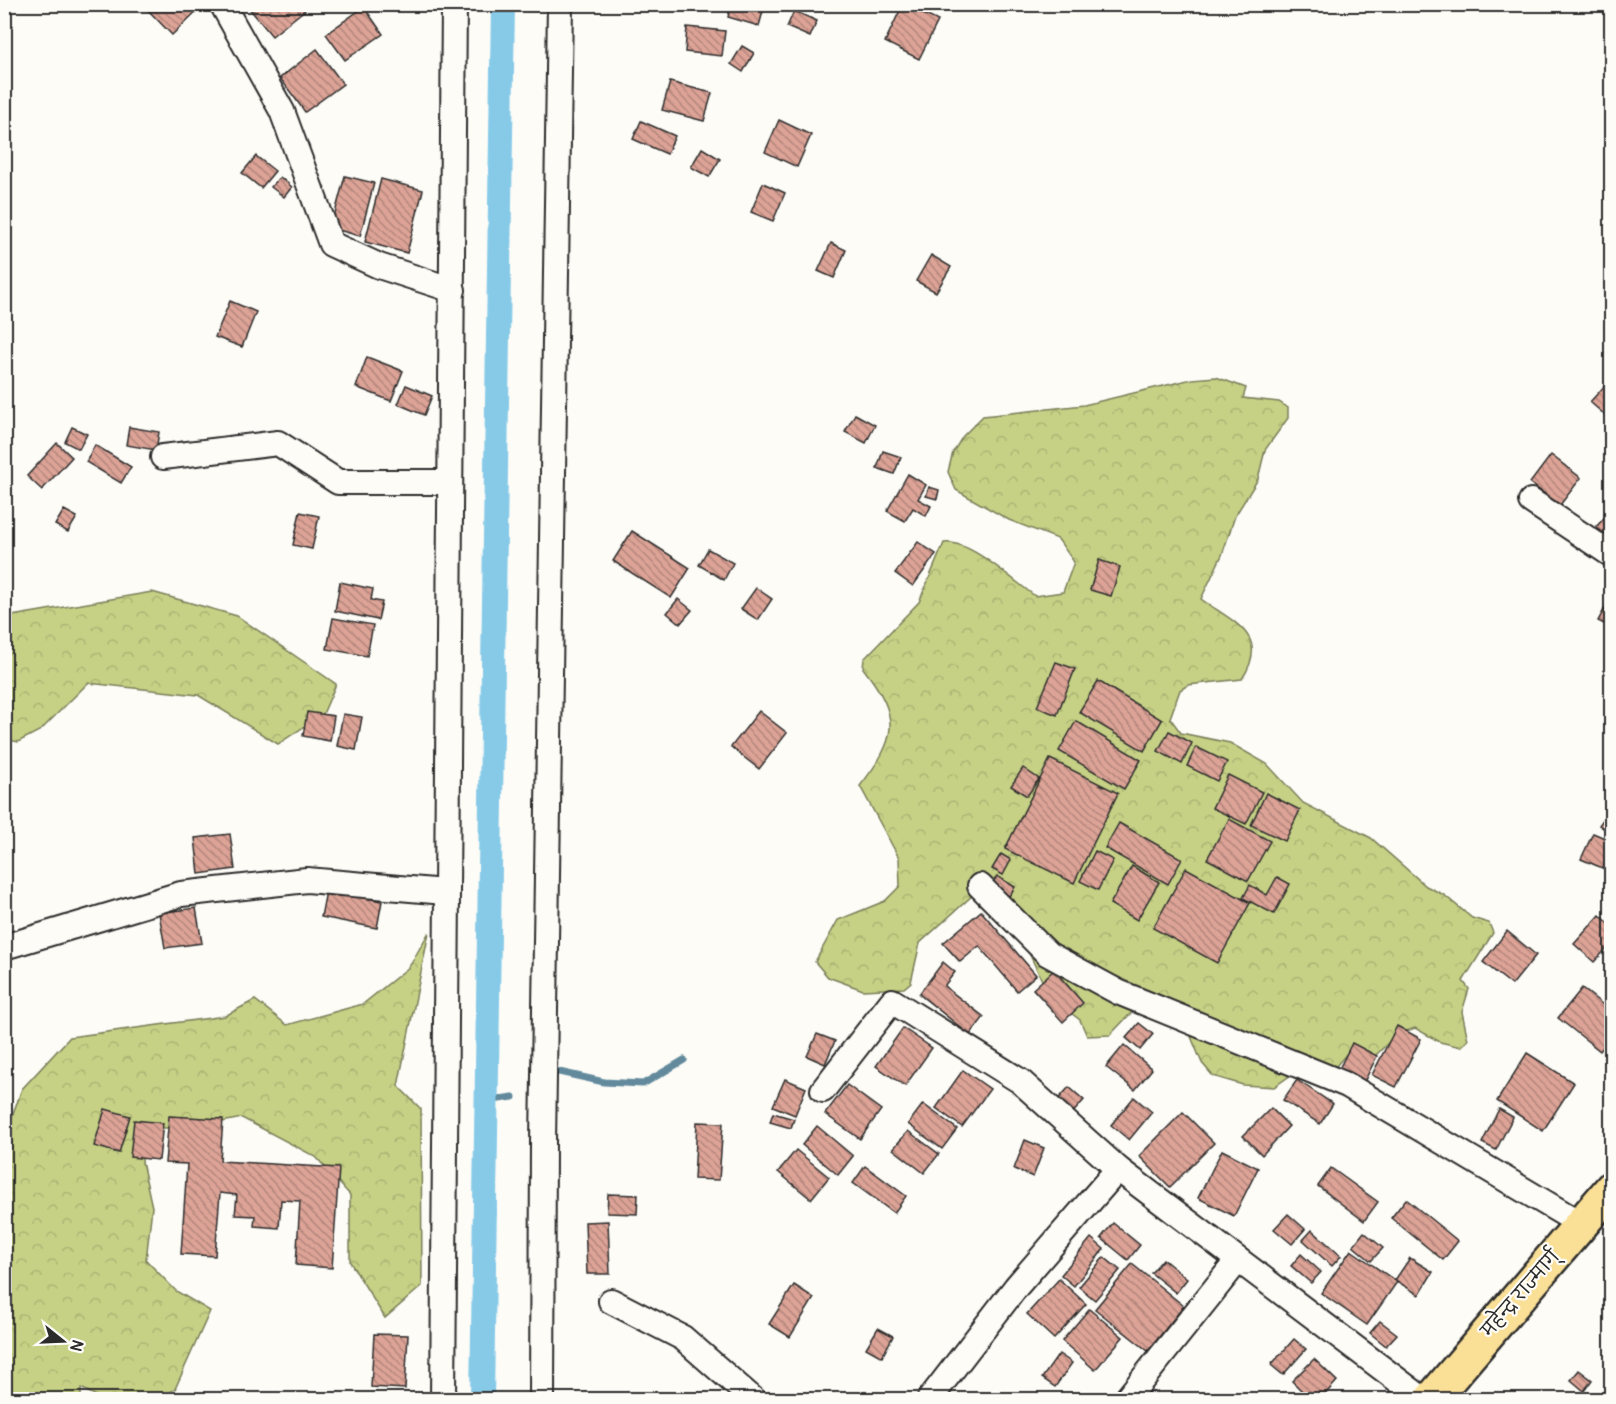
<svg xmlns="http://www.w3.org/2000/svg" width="1616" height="1404" viewBox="0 0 1616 1404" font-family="Pangolin,'Playpen Sans Deva',sans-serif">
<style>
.forest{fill:url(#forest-crowns);stroke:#787e58;stroke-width:1.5}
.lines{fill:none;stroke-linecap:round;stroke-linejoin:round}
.stream{stroke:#628a9c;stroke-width:7}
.canal{stroke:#87cae8;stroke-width:24}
.building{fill:url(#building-back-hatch);stroke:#2b2b2b;stroke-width:1.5}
.minor-casing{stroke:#2b2b2b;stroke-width:28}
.highway-casing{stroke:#2b2b2b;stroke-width:38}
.minor{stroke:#fdfcf7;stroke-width:24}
.highway{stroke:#fadf96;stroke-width:33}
.labels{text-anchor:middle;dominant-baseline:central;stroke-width:4.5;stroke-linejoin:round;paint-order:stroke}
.street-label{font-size:18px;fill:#2b2b2b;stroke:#fdfcf7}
</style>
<defs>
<pattern id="forest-crowns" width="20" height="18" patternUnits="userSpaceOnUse" patternTransform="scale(1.5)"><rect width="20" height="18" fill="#c6d185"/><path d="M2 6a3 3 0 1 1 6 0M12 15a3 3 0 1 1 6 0" fill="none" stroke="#aab473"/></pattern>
<pattern id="building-back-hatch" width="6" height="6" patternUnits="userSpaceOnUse" patternTransform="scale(1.5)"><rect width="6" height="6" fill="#dca396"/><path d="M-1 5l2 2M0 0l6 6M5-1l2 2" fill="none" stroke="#b3857b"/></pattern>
</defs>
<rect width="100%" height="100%" fill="#fdfcf7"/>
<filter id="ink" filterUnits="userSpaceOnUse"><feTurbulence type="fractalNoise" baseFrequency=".0167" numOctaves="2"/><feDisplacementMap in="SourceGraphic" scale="12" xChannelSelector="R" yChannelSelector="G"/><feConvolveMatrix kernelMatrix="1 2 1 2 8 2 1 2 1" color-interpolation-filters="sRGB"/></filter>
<g filter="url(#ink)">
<!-- forest -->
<g class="forest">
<path d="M1216,377L1246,388L1243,398L1279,402L1288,408V418L1265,450L1258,479L1235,516L1222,555L1201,599C1234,623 1271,635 1242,679L1188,685L1180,690L1170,718L1181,733L1230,743L1267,764L1303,803L1371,838L1426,886L1444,895L1472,918L1489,923L1493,933L1463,981L1469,989L1462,1012L1468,1040L1461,1047L1440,1042L1415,1028L1396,1035L1375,1056L1349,1051L1324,1080L1301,1068L1274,1087L1243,1085L1213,1076L1202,1063L1187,1027L1151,1011L1132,1012L1110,1035L1087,1036L1080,1020L1050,997L1028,951L1020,924L1011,926L1014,939L990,910L973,895L920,943L911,982L904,988L863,990L828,977L815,962L838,920L885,901L900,886L899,858L860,786C897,739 902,718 863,668L864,659L919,602L944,543C969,539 1014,581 1035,596L1063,592L1074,562L1058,539L1009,520L956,490L948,472L953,452L963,436L983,416L1084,405L1192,379Z"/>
<path d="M152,592L237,616L336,684L323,714L278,744L198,695L88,683L41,730L18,742L5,739V620L12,616Z"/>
<path d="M429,932L398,1086L421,1109L422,1286L385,1318L350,1262V1195L316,1157L242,1118L192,1128H144L142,1162L152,1207L146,1260L176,1291L210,1311L175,1389L160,1399H102L81,1388V1399L5,1400L4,1138L22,1089L70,1037L225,1016L255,1000L287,1025L363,1004L409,967Z"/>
</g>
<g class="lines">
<!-- stream -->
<g class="stream">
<path d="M559,1072L604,1082L643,1084L684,1060"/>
<path d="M486,1101L513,1097"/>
</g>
<!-- canal -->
<path class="canal" d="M482,1400L503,4"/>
</g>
<!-- building -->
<g class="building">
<path d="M154,4H203V5L172,35L148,10Z"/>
<path d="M253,4H302L306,9L272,36L249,8Z"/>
<path d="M731,4H765L759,26L728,17Z"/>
<path d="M903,4L938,21L919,59L885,42Z"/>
<path d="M364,7L383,34L345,60L326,34Z"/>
<path d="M794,11L817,21L810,37L787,27Z"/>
<path d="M687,27L725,31L722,56L685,52Z"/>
<path d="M742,46L754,53L743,72L731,64Z"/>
<path d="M317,49L343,84L305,112L280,78Z"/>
<path d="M670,82L712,93L704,121L662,110Z"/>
<path d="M779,120L811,135L797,167L765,152Z"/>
<path d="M641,121L675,136L667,154L633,139Z"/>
<path d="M702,148L720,159L709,177L691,167Z"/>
<path d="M256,156L275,171L261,188L242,173Z"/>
<path d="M345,176L374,183L360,236L331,228Z"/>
<path d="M280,177L292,187L284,197L271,187Z"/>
<path d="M381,179L423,190L407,253L365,242Z"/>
<path d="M763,183L785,193L773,221L751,212Z"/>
<path d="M831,243L846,250L834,278L818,271Z"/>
<path d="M931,255L951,267L936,292L916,281Z"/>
<path d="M230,301L256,312L242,347L215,337Z"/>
<path d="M367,357L403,371L391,401L356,387Z"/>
<path d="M1608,382L1612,386V421L1590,402Z"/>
<path d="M406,385L432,396L424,415L398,404Z"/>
<path d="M855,414L875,425L866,443L845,432Z"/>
<path d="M72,427L87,434L79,449L65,442Z"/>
<path d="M129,427L159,432L156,450L126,445Z"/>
<path d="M57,443L72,457L42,490L27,476Z"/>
<path d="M95,445L131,467L121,483L86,462Z"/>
<path d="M883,451L901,457L894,474L877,468Z"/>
<path d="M1551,455L1581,478L1560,505L1530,483Z"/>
<path d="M908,474L926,485L918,499L931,506L926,516L913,508L905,521L887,511Z"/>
<path d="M929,487L939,490L937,499L926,496Z"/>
<path d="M1612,509V540L1596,527Z"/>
<path d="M64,510L77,517L68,532L55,525Z"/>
<path d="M300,512L319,516L312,549L293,545Z"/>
<path d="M632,531L690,568L671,598L613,561Z"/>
<path d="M918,542L936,554L913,586L895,573Z"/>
<path d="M708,549L733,563L724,580L699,565Z"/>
<path d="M1099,560L1120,567L1111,596L1090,590Z"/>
<path d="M340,582L373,589L371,600L382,602L378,620L335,611Z"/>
<path d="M756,588L772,599L758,620L741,609Z"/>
<path d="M1612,595V628L1598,621Z"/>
<path d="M678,599L692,610L680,624L667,613Z"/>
<path d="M333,618L373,625L367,656L327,649Z"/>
<path d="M1056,662L1075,669L1057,715L1037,707Z"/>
<path d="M1098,681L1162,720L1144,751L1079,712Z"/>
<path d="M759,711L787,733L759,769L731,747Z"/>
<path d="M307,712L334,716L330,741L303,736Z"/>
<path d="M343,714L362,717L356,750L337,746Z"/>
<path d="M1076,721L1141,760L1124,789L1059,751Z"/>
<path d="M1169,731L1192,743L1182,764L1158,751Z"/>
<path d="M1196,747L1227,762L1217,781L1187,766Z"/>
<path d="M1050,759L1118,793L1074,883L1005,849Z"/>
<path d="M1023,768L1039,779L1027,796L1011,786Z"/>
<path d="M1228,775L1262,792L1246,824L1212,808Z"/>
<path d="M1266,793L1300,810L1285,841L1251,825Z"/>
<path d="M1612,807V834L1599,825Z"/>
<path d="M1229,819L1270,841L1248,881L1207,859Z"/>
<path d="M1119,823L1182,859L1168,884L1105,848Z"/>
<path d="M1593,833L1612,841V872L1581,859Z"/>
<path d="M230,834L235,869L199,874L195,838Z"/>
<path d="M1095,851L1113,860L1098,890L1080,881Z"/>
<path d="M1001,854L1011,860L1003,875L992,869Z"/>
<path d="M1132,866L1159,882L1137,920L1110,904Z"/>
<path d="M1186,868L1250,903L1217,963L1153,928Z"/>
<path d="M997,876L1015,887L1006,901L988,890Z"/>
<path d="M1277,877L1290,884L1274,914L1243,898L1250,885L1267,895Z"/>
<path d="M326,891L382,901L377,928L321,917Z"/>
<path d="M196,908L202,943L165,948L159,913Z"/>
<path d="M981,911L1036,975L1017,991L979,946L960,962L943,943Z"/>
<path d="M1600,915L1612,926V943L1594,962L1574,944Z"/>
<path d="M1507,931L1536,955L1512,985L1483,962Z"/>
<path d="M943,962L955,972L944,986L984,1017L970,1035L919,994Z"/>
<path d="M1054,970L1083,1003L1063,1022L1033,989Z"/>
<path d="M1582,988L1612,1012V1036L1600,1051L1558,1018Z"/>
<path d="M1139,1023L1153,1034L1140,1050L1126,1038Z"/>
<path d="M1397,1026L1421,1039L1396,1087L1372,1075Z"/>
<path d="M903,1028L932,1048L905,1086L876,1066Z"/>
<path d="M817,1034L835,1041L825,1064L807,1056Z"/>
<path d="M1352,1043L1377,1056L1364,1082L1339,1069Z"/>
<path d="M1124,1045L1152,1069L1135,1090L1106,1067Z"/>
<path d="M1527,1053L1574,1083L1543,1131L1497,1101Z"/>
<path d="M963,1070L990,1089L962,1127L936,1108Z"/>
<path d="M785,1079L806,1088L795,1115L773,1106Z"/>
<path d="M1297,1080L1333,1104L1320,1124L1283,1100Z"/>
<path d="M847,1085L881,1110L860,1139L825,1114Z"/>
<path d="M1069,1087L1084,1100L1071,1115L1056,1102Z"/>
<path d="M1134,1097L1152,1112L1129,1140L1111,1125Z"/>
<path d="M923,1104L957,1129L942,1149L908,1124Z"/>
<path d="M1271,1108L1289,1126L1262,1155L1243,1136Z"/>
<path d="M105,1109L130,1116L119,1153L94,1146Z"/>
<path d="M1499,1109L1513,1117L1496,1150L1482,1143Z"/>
<path d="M1183,1112L1214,1143L1170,1187L1139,1156Z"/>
<path d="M773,1113L794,1119L791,1128L770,1122Z"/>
<path d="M169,1116L223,1119L220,1161L339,1168L332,1268L296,1265L300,1201L281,1200L279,1228L254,1226L255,1216L235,1215L237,1195L220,1193L215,1256L181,1254L187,1164L165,1163Z"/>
<path d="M134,1120L163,1123L159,1160L130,1157Z"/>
<path d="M697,1122L723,1123L719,1180L694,1179Z"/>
<path d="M817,1126L853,1156L838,1175L802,1145Z"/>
<path d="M908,1131L939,1154L924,1173L893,1149Z"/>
<path d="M1025,1140L1044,1148L1033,1177L1014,1169Z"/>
<path d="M796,1150L829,1177L811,1199L778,1172Z"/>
<path d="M1222,1150L1258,1168L1234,1216L1198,1198Z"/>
<path d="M865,1166L906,1196L894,1213L853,1183Z"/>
<path d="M1331,1168L1378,1202L1364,1221L1318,1186Z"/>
<path d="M608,1194L638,1195L637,1214L607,1213Z"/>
<path d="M1406,1199L1458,1241L1443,1260L1391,1218Z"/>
<path d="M1288,1214L1305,1229L1292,1244L1274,1229Z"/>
<path d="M608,1221L610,1274H587L585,1222Z"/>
<path d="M1113,1223L1140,1245L1128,1260L1101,1238Z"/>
<path d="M1312,1230L1341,1256L1332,1266L1303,1240Z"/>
<path d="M1364,1232L1383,1248L1371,1261L1353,1246Z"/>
<path d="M1091,1238L1104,1249L1074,1286L1061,1275Z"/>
<path d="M1351,1250L1397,1282L1367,1325L1321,1293Z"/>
<path d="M1301,1254L1321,1272L1311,1283L1291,1266Z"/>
<path d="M1104,1257L1120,1270L1095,1300L1079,1287Z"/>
<path d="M1410,1258L1433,1272L1419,1295L1395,1280Z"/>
<path d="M1163,1259L1187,1279L1176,1293L1151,1273Z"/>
<path d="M1132,1264L1184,1306L1148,1351L1095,1309Z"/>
<path d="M1059,1279L1086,1304L1054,1339L1027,1314Z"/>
<path d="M794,1285L814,1298L790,1337L769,1324Z"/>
<path d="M1089,1309L1123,1337L1095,1370L1062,1341Z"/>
<path d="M1380,1321L1397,1334L1386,1346L1370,1333Z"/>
<path d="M878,1328L893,1336L882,1357L866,1348Z"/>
<path d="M374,1334L408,1335L405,1389L371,1387Z"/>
<path d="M1294,1339L1306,1349L1283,1375L1271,1365Z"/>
<path d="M1059,1354L1072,1363L1055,1387L1042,1378Z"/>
<path d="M1314,1359L1337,1381L1320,1400H1311L1292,1381Z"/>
<path d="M1579,1370L1592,1380L1584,1391L1571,1380Z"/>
</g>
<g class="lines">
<!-- minor casing -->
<g class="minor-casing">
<g id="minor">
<path d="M222,4L282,111L331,244L379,266L453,290"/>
<path d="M163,457L278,443L338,482H449"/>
<path d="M1531,501L1612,555"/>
<path d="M980,886L1048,954L1118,992L1347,1085L1581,1224"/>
<path d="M4,947L181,894L307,880L445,892"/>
<path d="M823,1090L892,1001L1020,1081L1118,1169L1424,1400"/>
<path d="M611,1301L683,1338L754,1400"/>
<path d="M443,1400L454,4"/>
<path d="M542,1400L543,1143L560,4"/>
<path d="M929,1400L1016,1287L1118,1169"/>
<path d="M1126,1400L1238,1260"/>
</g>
</g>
<!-- highway casing -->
<g class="highway-casing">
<path id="highway" d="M1431,1400L1612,1188"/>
</g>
<!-- minor -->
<use href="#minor" class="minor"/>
<!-- highway -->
<use href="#highway" class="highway"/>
</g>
</g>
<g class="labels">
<!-- street labels -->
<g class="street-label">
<text transform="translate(1521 1294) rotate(-49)">महेन्द्र राज्मार्ग्</text>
</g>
</g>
<!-- margin -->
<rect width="1616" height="1404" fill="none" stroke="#fdfcf7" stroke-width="24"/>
<rect x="12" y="12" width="1592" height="1380" fill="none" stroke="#2b2b2b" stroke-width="2" filter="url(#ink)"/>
<!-- north arrow -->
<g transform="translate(63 1341) rotate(108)" stroke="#fdfcf7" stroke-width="4.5" paint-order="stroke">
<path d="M0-4.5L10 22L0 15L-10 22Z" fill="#2b2b2b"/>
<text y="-9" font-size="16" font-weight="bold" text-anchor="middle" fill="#2b2b2b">N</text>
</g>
</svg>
